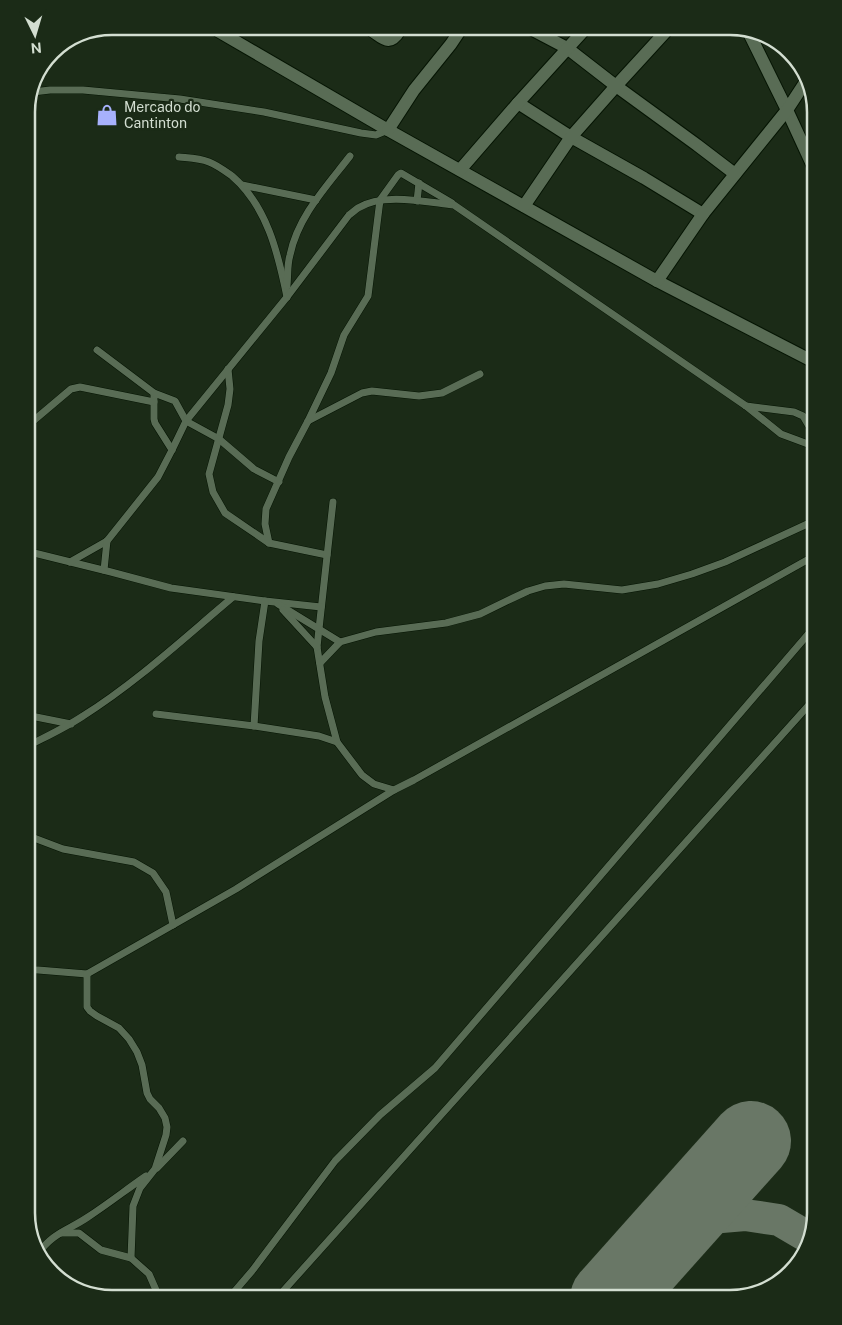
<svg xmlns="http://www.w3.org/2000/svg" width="842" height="1325" viewBox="0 0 842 1325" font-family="'Public Sans',sans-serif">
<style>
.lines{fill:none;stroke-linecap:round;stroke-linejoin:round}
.taxiway{stroke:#697766;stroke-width:32}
.runway{stroke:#697766;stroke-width:80}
.service-casing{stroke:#051403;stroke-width:8}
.minor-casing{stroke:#051403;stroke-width:14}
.service{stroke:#596c55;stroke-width:7}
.minor{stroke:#596c55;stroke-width:12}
.labels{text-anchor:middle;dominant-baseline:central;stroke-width:4.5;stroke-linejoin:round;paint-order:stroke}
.poi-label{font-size:14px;fill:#d3ded1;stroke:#1b2b17;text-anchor:start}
.rim{fill:none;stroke:#d3ded1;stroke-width:2.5}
</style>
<rect width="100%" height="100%" fill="#1b2b17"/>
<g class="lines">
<!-- taxiway -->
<path class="taxiway" d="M669,1233L710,1218L745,1215L779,1220L808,1237"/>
<!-- runway -->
<path class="runway" d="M610,1299L751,1141"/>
<!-- service casing -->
<g class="service-casing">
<g id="service">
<path d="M33,92L50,90H83L180,99L264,112L361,133L376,135L388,130"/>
<path d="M179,157C189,158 199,158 209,162C217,165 225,171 232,176C267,206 278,253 287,297"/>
<path d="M242,185L316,200"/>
<path d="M417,201L419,183"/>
<path d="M287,286C288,276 287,265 290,255C298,216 327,186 350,156"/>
<path d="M97,350L154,393V419L155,423L172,450"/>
<path d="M228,369L230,389L228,405L209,474L213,492L225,513L269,543L327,555"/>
<path d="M154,393L175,401L186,421L219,439L254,469L279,482"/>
<path d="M746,406L794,412L803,416L816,438"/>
<path d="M308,421L362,393L372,391L419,396L442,393L480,374"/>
<path d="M26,427L71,389L80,387L154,402"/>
<path d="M333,502L317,647L325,697L337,742L362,775L374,784L394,790"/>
<path d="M269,543L265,524L266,509L289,457L308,421L331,373L344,335L368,296L380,200L398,175L401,173L452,203"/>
<path d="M26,551L111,572L171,588L265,601L321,607"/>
<path d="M70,562L107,541L158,477L172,450L186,421L287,297L349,215C352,213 355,210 358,208C383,192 426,202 454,205L746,406L781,434L816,447"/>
<path d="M104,570L107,541"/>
<path d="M278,604L340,642"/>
<path d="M283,610L317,647"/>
<path d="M320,663L340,642L376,632L446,623L480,614L513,598L528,591L545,586L564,584L622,590L658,584L692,574L725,562L816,520"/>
<path d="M26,714L31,716L71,724"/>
<path d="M156,714L254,726L319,736L337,742"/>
<path d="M254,726L259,641L265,601"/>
<path d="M26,747C45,737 65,728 83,716C137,682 184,638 233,597"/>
<path d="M26,835L63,849L134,862L153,873L166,892L173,925"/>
<path d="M26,970H38L87,974L236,889L394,790L414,780L816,555"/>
<path d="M87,974V1007L90,1011L97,1016L119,1028L129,1039L137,1052L142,1065L147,1093L150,1099L159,1108L165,1118L167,1127L166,1135L155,1169L140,1188L133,1206L131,1258L149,1274L156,1290L155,1299"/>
<path d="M157,1168L183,1141"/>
<path d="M61,1233H79L101,1250L131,1258"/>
<path d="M38,1254C52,1233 69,1230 88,1217C108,1204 127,1189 146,1176"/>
<path d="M228,1299L252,1271L335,1161L380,1115L435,1068L816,625"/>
<path d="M276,1299L816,697"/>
</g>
</g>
<!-- minor casing -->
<g class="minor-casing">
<g id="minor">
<path d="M529,28L567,48L616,86L697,145L735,174"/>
<path d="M371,30C384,39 390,47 400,30"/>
<path d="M218,31L388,130L657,281L816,363"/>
<path d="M748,31L787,110L816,173"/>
<path d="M518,103L571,137L644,178L703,214"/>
<path d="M388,130L414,90L451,44L461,29"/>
<path d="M460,170L518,103L586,28"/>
<path d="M524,206L571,137L616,86L670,27"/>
<path d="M657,281L703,214L787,110L808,78"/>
</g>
</g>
<!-- service -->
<use href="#service" class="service"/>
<!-- minor -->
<use href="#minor" class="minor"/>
</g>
<!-- icons -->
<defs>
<g id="shop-bare" transform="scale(1.725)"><path d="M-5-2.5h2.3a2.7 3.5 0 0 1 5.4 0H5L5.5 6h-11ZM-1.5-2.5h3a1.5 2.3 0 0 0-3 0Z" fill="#a7b1fc" stroke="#1b2b17" stroke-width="2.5" paint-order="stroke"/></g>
</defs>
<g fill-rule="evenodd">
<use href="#shop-bare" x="107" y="115"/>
</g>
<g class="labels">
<!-- poi labels -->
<g class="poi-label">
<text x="124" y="107">Mercado do<tspan x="124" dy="16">Cantinton</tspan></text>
</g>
</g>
<!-- crop -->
<path d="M0 0H842V1325H0ZM112 35H730A77 77 0 0 1 807 112V1213A77 77 0 0 1 730 1290H112A77 77 0 0 1 35 1213V112A77 77 0 0 1 112 35Z" fill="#1b2b17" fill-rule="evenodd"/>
<path class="rim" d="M112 35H730A77 77 0 0 1 807 112V1213A77 77 0 0 1 730 1290H112A77 77 0 0 1 35 1213V112A77 77 0 0 1 112 35Z"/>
<!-- north arrow -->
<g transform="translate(35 35) rotate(175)" stroke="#1b2b17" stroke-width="4" paint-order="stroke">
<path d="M0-4L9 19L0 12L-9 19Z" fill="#d3ded1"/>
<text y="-8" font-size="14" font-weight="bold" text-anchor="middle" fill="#d3ded1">N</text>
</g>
</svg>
